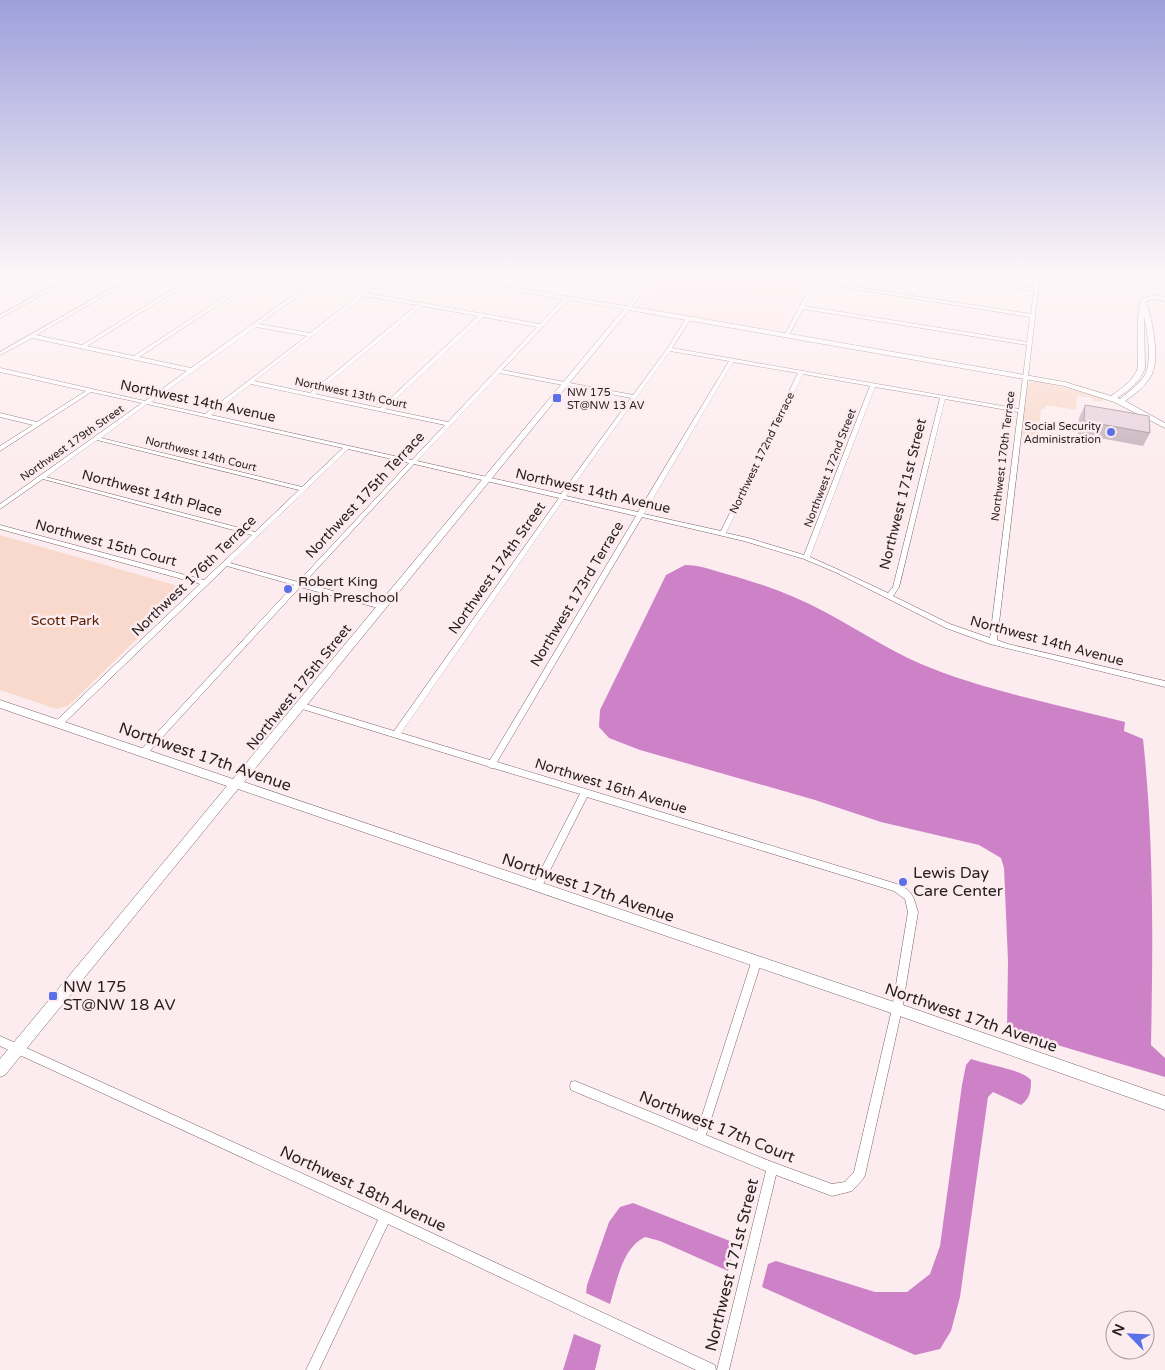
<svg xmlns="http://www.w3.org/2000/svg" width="1165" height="1370" viewBox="0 0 1165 1370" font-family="'Varela Round',sans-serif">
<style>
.built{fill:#fce1e5}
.green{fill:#f9d9cb}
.water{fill:#cd82c8}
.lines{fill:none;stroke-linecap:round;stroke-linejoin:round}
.minor-casing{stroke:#776265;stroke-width:1}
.tertiary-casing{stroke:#776265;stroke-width:1}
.primary-casing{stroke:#776265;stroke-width:2}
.minor{fill:#fff;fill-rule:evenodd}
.tertiary{fill:#fff;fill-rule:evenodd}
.primary{fill:#fff;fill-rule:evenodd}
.wall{fill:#c8b5be}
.building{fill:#e9d3dd;stroke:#a3949b}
.poi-dot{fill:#5970e7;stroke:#fcecef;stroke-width:2}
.labels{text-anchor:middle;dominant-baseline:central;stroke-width:5;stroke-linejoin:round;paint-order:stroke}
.far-poi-label{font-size:11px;fill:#261e1f;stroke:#fcecef;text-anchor:start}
.far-street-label{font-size:11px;fill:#261e1f;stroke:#fcecef}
.street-label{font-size:14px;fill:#261e1f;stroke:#fcecef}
.poi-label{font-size:14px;fill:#261e1f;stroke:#fcecef;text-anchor:start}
.park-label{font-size:14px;fill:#5a2000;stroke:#fcecef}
.near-street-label{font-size:16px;fill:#261e1f;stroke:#fcecef}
.near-poi-label{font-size:16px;fill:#261e1f;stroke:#fcecef;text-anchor:start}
</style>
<rect width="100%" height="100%" fill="#fcecef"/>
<!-- built -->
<path class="built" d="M664,274H812L781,330L638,307Z"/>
<!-- green -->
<g class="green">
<path d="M1033,381L1066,388L1101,398L1103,401H1093V398L1077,396L1076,410L1046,405L1045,409H1041L1038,437L1021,434L1027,386Z"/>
<path d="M0,535L185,588L187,590L69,705L56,709L0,690Z"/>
</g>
<!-- water -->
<g class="water">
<path d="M685,565C699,565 713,570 726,574C760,583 793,595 825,612C857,629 887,649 921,664C982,690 1060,705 1125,722L1124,731L1143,739C1154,841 1153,943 1151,1045L1165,1058V1077L1007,1030L1008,961L1004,868L1001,858L979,845L881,822L815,800L640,750L609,738L599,727L600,710L666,575Z"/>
<path d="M971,1059C987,1065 1021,1069 1031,1080C1031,1092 1030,1098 1021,1105L993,1092L988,1097L960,1297L951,1331L940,1349L915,1355L762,1287L768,1264L776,1261L875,1292H907L930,1274L940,1246L962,1085L966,1065Z"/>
<path d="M633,1203L735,1243L728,1271L660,1241L645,1237C622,1248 617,1281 610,1304L586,1293L587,1285L609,1222L620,1207Z"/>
<path d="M574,1334L601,1345L595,1370H563Z"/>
</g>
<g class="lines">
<!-- minor casing -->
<g class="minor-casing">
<g id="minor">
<path d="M34,274H46L44,275L5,280L0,282V279L4,278Z"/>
<path d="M75,274H80L0,318V315Z"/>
<path d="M137,274H142L36,335L82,345L198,274H203L87,346L134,356L260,274H265L139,357L191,368L323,274H328L259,324L310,333L386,274H391L367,293L540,324L564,298H568V300L502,370L633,395L667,349L687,317H689L691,318L672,348L1019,409L1027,345L803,309L788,337L784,336L817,274H821L817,281L1031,314L1034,291L926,275L924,274H935L1034,288L1036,274H1040L1035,315L1036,316L1035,317L997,640L1008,644L1165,681V687L990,644L946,628L835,572L804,559L744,541L642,517L497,762L897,884C913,891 913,896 918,912L902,1009L865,1175L863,1179L852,1191L832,1196L776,1175L729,1370H717L766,1171L571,1090L570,1086L571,1082L575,1081L697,1131L751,963L753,960L756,959L759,960L761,963L706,1135L772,1162L832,1184L845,1182L854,1172L892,1009L908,912L905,899L894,891L587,797L540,890L537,891L534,890L532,887L580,794L493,768H491L487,766L299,708L298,706L299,704L302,703L394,731L559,498L414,464L304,583L384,605L385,607L384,609H382L300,587L146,755H140L139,753L140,751L294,585L227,566L62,725H56L55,723L56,721L200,584L0,529V525L204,580L252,535L43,479L0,509V504L142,403L91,392L0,451V446L33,425L0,417V413L37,422L86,391L0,372V368L145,401L187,371L32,338L0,355V352ZM816,283L1030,317L1027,342L804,306ZM364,296L417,305L310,393L254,381ZM422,306L478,316L380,408L315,394ZM483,317L537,327L448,422L385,409ZM256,327L307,336L205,414L151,402ZM670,351L729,361L638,512L566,496ZM733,362L798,373L721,531L644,514ZM500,373L631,398L561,494L417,461ZM803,374L870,386L804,555L748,538L726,533ZM251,384L445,425L412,460L211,415ZM875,387L940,398L893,587L888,593L839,570L810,557ZM945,399L1018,412L990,638L950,624L893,596L899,587ZM147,404L343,448L302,487L101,438ZM97,440L299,490L255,532L46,477ZM348,449L409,463L298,582L230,563ZM564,499L636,516L490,760L401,733Z"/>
<path d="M486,274H491L480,285H476V283Z"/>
<path d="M589,274H599L648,282L655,274H659L630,309H628L626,308V307L646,284Z"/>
<path d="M0,1036L389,1213L715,1365L716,1370H696L388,1224L319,1370H306L378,1220L0,1046Z"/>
</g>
</g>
<!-- tertiary casing -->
<g class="tertiary-casing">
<path id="tertiary" d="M415,274H429L687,316L1065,382L1111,396C1122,388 1133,381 1138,368V318L1140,300L1153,295L1165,297V301L1153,299L1146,301C1152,319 1160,357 1152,374C1146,386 1135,394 1125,401L1165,423V428L1114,402L1064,386L629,310L244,782L897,1003L1165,1096V1110L897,1015L238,789L5,1075L0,1077V1059L227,786L0,708V700L233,779L624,309ZM1144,316C1147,334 1154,361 1143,378C1137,386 1128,392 1120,399L1117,398C1129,390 1140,382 1145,368Z"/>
</g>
<!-- primary casing -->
<g class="primary-casing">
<path id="primary" d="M0,274H8L0,278Z"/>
</g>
<!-- minor -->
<use href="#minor" class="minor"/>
<!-- tertiary -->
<use href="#tertiary" class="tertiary"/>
<!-- primary -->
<use href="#primary" class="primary"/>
</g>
<!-- wall -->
<path class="wall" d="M1085,405L1150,433L1143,446L1078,434L1079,418Z"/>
<!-- building -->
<path class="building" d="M1085,405L1149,416L1150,433L1084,421Z"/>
<!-- sky -->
<linearGradient id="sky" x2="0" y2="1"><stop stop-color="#9da0db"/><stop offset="0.59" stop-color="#fef6f8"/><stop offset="1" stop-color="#fef6f8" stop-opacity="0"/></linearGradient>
<rect width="1165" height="466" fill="url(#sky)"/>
<!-- markers -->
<g class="poi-dot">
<rect x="552" y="393" width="10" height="10" rx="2.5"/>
<circle cx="1111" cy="432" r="5"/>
<circle cx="288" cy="589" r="5"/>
<circle cx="903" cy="882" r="5"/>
<rect x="48" y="991" width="10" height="10" rx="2.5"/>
</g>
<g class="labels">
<!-- far-poi labels -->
<g class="far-poi-label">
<text x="567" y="392">NW 175<tspan x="567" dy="13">ST@NW 13 AV</tspan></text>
<text x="1101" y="426" text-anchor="end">Social Security<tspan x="1101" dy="13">Administration</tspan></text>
</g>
<!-- far-street labels -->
<g class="far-street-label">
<text transform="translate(351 393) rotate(12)">Northwest 13th Court</text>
<text transform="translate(72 443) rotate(-35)">Northwest 179th Street</text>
<text transform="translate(762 453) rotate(-64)">Northwest 172nd Terrace</text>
<text transform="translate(201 454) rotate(14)">Northwest 14th Court</text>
<text transform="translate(1003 456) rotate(-83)">Northwest 170th Terrace</text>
<text transform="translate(830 468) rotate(-69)">Northwest 172nd Street</text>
</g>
<!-- street labels -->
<g class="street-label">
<text transform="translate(198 401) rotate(12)">Northwest 14th Avenue</text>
<text transform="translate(593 491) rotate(13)">Northwest 14th Avenue</text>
<text transform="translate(152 493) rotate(15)">Northwest 14th Place</text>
<text transform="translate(903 494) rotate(-76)">Northwest 171st Street</text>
<text transform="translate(365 495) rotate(-47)">Northwest 175th Terrace</text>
<text transform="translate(106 543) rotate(15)">Northwest 15th Court</text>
<text transform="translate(497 568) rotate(-55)">Northwest 174th Street</text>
<text transform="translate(194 576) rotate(-44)">Northwest 176th Terrace</text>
<text transform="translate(577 594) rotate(-59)">Northwest 173rd Terrace</text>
<text transform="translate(1047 641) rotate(15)">Northwest 14th Avenue</text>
<text transform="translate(299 687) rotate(-51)">Northwest 175th Street</text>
<text transform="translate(611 786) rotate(17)">Northwest 16th Avenue</text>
</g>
<!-- poi labels -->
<g class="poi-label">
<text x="298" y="581">Robert King<tspan x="298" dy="16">High Preschool</tspan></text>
</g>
<!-- park labels -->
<g class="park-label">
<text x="65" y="620">Scott Park</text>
</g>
<!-- near-street labels -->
<g class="near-street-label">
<text transform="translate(205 757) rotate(19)">Northwest 17th Avenue</text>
<text transform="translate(588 888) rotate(19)">Northwest 17th Avenue</text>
<text transform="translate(971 1018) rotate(19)">Northwest 17th Avenue</text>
<text transform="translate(717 1127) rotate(22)">Northwest 17th Court</text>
<text transform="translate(363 1189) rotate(25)">Northwest 18th Avenue</text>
<text transform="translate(732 1265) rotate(-76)">Northwest 171st Street</text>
</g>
<!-- near-poi labels -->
<g class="near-poi-label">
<text x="913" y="873">Lewis Day<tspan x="913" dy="18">Care Center</tspan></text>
<text x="63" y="987">NW 175<tspan x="63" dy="18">ST@NW 18 AV</tspan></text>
</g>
</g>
<!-- north arrow -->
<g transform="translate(1130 1335) rotate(294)"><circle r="24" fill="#fcecef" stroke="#a69a9c"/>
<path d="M0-4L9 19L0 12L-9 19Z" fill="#5970e7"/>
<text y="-8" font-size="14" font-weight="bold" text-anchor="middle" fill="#261e1f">N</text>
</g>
</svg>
